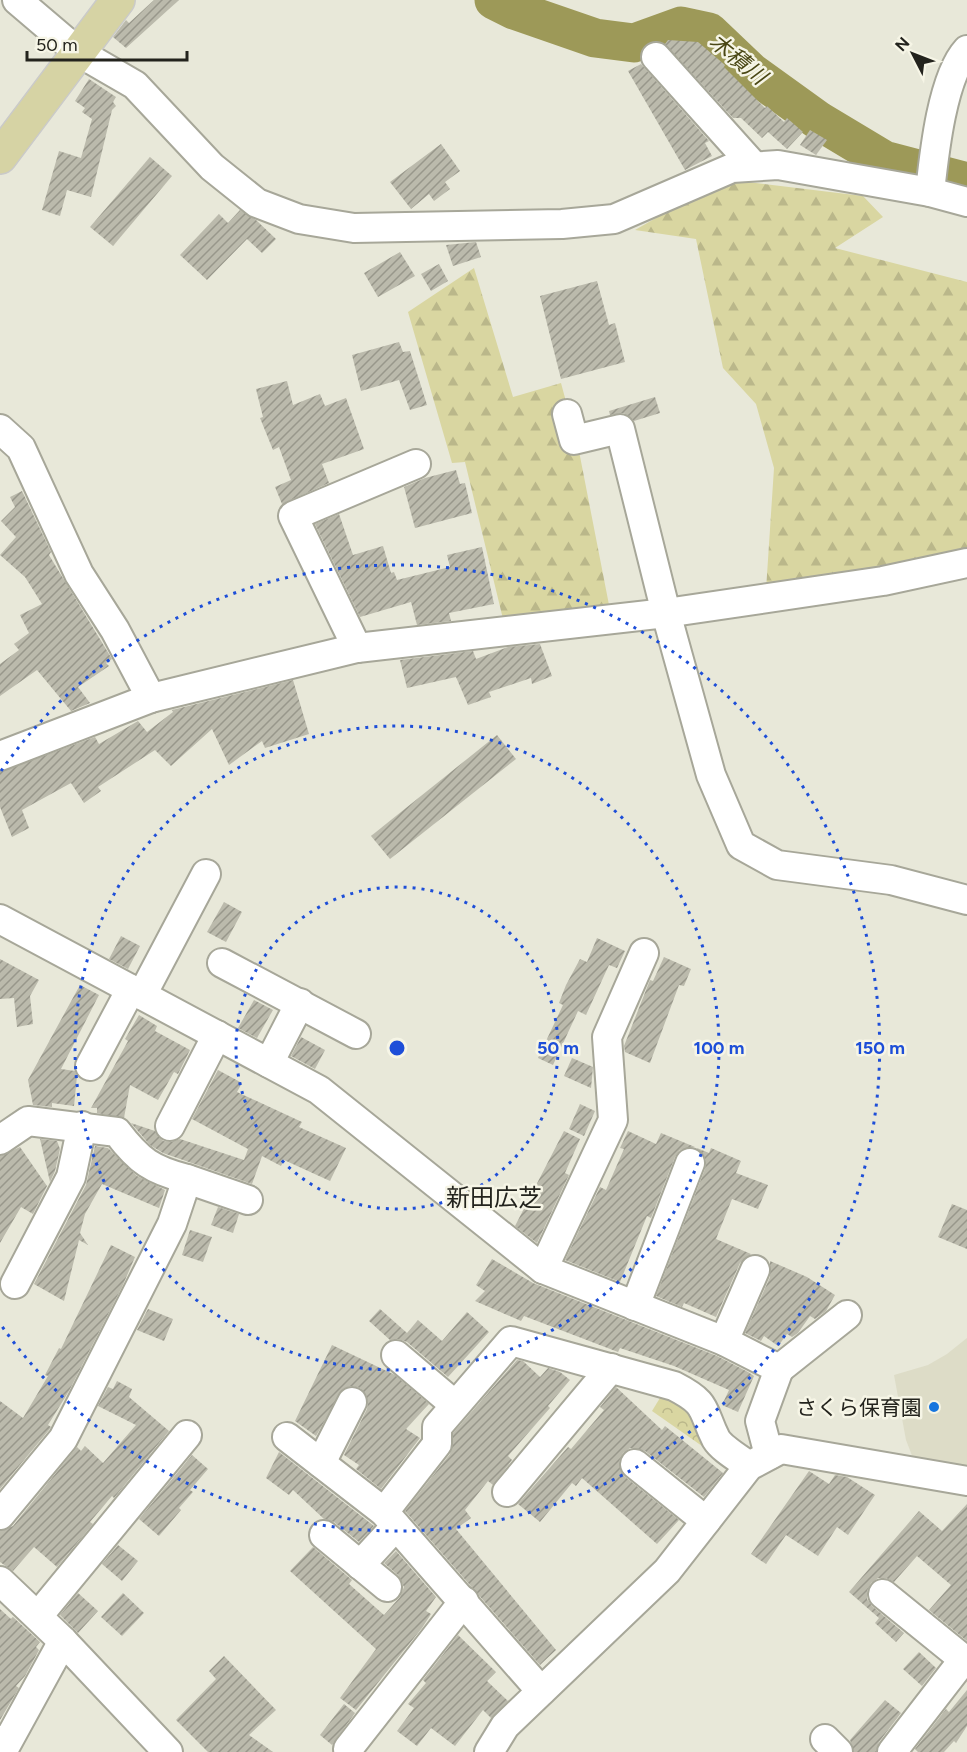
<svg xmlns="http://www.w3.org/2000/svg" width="967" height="1752" viewBox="0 0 967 1752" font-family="Figtree,'Noto Sans JP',sans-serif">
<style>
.built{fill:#dddcc7}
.forest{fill:url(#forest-firs)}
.park{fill:url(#park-crowns)}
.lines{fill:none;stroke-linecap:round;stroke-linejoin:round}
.river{stroke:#9d9958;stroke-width:39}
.building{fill:url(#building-hatch)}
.minor-casing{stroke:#a7a799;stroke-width:32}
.major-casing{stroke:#cacac9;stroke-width:36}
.minor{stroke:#fff;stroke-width:28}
.major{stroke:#d6d3a4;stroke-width:33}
.ring{fill:none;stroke:#1d4ed8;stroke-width:3;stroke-dasharray:3 6}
.poi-dot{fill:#1575de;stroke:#f6f5e6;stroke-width:2}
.labels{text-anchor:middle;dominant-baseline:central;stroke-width:5;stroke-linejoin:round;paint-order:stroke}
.poi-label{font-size:21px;fill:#23231d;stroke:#f6f5e6;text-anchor:end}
.water-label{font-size:22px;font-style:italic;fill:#4a4714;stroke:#f6f5e6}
.quarter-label{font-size:24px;fill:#23231d;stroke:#f6f5e6}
.centre{fill:#1d4ed8;stroke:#f6f5e6;stroke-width:3}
.ring-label{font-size:18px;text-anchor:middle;font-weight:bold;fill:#1d4ed8;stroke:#f6f5e6;stroke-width:5;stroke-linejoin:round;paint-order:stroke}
</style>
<defs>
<pattern id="forest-firs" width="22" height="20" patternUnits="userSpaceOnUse" patternTransform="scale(1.5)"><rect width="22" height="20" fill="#d9d6a1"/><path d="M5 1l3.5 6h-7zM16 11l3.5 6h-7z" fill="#bab78a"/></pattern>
<pattern id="park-crowns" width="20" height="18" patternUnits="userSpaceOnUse" patternTransform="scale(1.5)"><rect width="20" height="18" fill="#d9d6a1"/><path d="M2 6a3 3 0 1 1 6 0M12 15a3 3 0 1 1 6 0" fill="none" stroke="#bab78a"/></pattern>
<pattern id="building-hatch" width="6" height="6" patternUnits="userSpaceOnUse" patternTransform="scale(1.5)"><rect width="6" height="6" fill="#bbbaac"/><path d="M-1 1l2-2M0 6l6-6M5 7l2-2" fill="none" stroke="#98978b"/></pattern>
</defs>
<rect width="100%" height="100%" fill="#e8e8d9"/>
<!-- built -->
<path class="built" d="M967,1338V1474L916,1466L906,1440L894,1375L928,1365L947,1354Z"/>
<!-- forest -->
<g class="forest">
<path d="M724,179L863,196L883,217L835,248L967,282V556L766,590L774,468L756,404L723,368L696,239L635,230Z"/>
<path d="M474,268L513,397L561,383L578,446L610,610L503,619L465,462L452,463L408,312Z"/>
</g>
<!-- park -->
<path class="park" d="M663,1393L692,1411L706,1441L702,1446L652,1411Z"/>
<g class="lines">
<!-- river -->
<path class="river" d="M494,0L514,10L595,38L634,43L681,26L709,32L751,72L819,121L884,160L967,182"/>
</g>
<!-- building -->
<g class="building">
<path d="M154,0H179L126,48L113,37L126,20L129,23Z"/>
<path d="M668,40L698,42L725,65L724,67L765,108L767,106L784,122L787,118L803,132L787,149L768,132L762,138L741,118H733L665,44Z"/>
<path d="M641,64L709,141L705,143L712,156L685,170L628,71Z"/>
<path d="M89,79L116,97L113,102L116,106L112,110L91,197L67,190L60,216L42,210L59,151L81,158L92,119L82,112L85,108L75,101Z"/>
<path d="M810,130L827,140L816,155L800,145Z"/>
<path d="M441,144L460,171L445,182L450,189L434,201L429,194L411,209L390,182Z"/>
<path d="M150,157L172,176L113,246L90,227Z"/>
<path d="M240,210L256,220L276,239L262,253L247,239L207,280L180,255L219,214L228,223Z"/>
<path d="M476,242L481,257L453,266L446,245Z"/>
<path d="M400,252L415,276L378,297L364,273Z"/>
<path d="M439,264L448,281L431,291L421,274Z"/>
<path d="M597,281L609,325L615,323L625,362L561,379L540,296Z"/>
<path d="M399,342L403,352L410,351L427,405L410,410L399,380L361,391L352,355Z"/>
<path d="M287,381L293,405L320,394L325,406L346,398L364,449L322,464L329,483L282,504L275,487L291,480L279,447L273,450L260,418L263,417L256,389Z"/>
<path d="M655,397L660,413L634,421L624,413L610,415L609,411Z"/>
<path d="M456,470L460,484L465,483L472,513L415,528L404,487L425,478Z"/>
<path d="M22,491L51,552L49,555L112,659L106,663L109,666L78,687L90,703L71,711L37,670L0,696V664L19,650L14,644L29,633L20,615L42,604L25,577L0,555L16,537L1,521L15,507L10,497Z"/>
<path d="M339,514L353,555L383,546L391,573L394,572L397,580L450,567L447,555L482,547L494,604L449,613L451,621L417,625L411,602L360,617L315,524Z"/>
<path d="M540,644L552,676L532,684L531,678L489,692L491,697L468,705L456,677L407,688L400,660L473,651L476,659L508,647Z"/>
<path d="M293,680L309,734L265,748L262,741L229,765L212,729L171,766L155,750L98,787L101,791L84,803L71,783L22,810L29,828L12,837L0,807V772L95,737L99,744L138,721L147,732L173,712L172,710Z"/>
<path d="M497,735L516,759L390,859L371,836Z"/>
<path d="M224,902L242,912L226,942L207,932Z"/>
<path d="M121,936L140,946L128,969L109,959Z"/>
<path d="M597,938L625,951L617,968L609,965L586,1015L578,1011L553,1065L538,1058L563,1005L559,1003L566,985L580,959L587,962Z"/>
<path d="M664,957L691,969L684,986L679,985L650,1063L625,1052L624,1046L650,980L653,981Z"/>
<path d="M0,959L39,980L30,996L33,1024L17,1027L14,998L0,999Z"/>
<path d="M80,985L99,995L61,1069L75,1071L77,1076L74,1106L52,1103V1107L33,1105L28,1080Z"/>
<path d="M254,1000L273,1010L257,1038L238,1028Z"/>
<path d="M139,1015L157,1026L155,1031L190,1050L178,1074L174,1072L158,1100L130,1085L124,1118L97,1113V1108H91L128,1041L125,1039Z"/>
<path d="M301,1037L325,1050L315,1069L291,1056Z"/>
<path d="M572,1058L593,1067L591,1088L564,1076Z"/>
<path d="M218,1070L242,1083L237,1092L302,1122L299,1127L346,1148L330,1181L284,1160L281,1166L262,1156L252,1184L163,1153L150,1145L131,1123L155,1131L163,1141L171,1142L180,1139L244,1160L248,1149L192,1119Z"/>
<path d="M580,1104L595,1111L584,1136L569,1129Z"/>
<path d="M564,1131L580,1139L565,1173L569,1175L537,1243L515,1226Z"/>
<path d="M628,1131L656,1144L661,1133L695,1147L680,1150L675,1157L651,1218L647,1216L620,1282L565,1260L600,1187L606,1190L624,1149L620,1148Z"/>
<path d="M40,1139L57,1141L60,1149L55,1171L50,1182Z"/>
<path d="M95,1146L108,1148L137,1176L165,1190L159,1208L102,1184L85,1214L80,1233L88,1245L79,1240L64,1301L34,1284L86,1185Z"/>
<path d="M20,1147L47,1186L33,1214L21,1207L0,1243V1156Z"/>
<path d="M697,1148L709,1153L711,1148L741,1161L736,1173L768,1185L758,1209L732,1199L716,1239L751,1254L740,1263L716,1317L684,1303L682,1307L656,1296L705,1169L706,1160Z"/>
<path d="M952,1204L967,1210V1249L938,1237Z"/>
<path d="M218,1207L239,1214L233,1233L211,1225Z"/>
<path d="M190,1230L212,1237L203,1262L182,1255Z"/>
<path d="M111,1245L135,1257L122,1287L69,1391L48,1425L51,1427L49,1430L0,1489V1401L23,1418L48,1376L45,1375L59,1348L61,1349Z"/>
<path d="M492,1259L533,1283L717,1356L748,1372L754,1376L738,1412L722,1405L729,1390L674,1366L620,1348L618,1352L524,1316L521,1321L475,1301L485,1291L476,1285Z"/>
<path d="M770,1261L807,1277L835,1295L826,1311L815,1319L810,1316L798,1333L792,1337L787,1334L778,1346L764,1336L761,1341L745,1333L770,1277Z"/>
<path d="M148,1309L173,1319L164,1341L137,1330Z"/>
<path d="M380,1309L407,1333L418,1320L442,1341L467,1312L489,1332L448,1377L407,1342L398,1339L390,1340L369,1321Z"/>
<path d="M332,1345L395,1375L429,1404L406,1429L420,1438L381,1489L356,1469L359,1465L344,1455L367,1409L368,1401L360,1388L351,1386L343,1389L316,1436L295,1421Z"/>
<path d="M517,1360L523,1361L540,1377L548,1368L560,1372L570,1380L548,1406L550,1408L508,1456L512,1460L493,1485L488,1481L465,1510L471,1518L456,1529L556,1650L540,1665L405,1511L450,1454L453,1433Z"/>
<path d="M117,1381L132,1389L129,1397L169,1431L114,1498L112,1496L90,1522L93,1524L57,1567L34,1547L13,1571L0,1562V1531L13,1526L77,1447L81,1451L85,1446L103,1463L136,1425L98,1406L108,1387L113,1389Z"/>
<path d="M616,1387L662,1430L665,1426L723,1473L704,1497L645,1451L630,1448L623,1453L619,1462L624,1476L679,1520L657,1544L582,1478L576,1486L572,1483L540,1522L518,1504L568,1447L571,1449L604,1410L600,1407Z"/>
<path d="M279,1452L374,1526L359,1542L334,1522L324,1519L293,1490L289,1495L266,1478Z"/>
<path d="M192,1455L208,1469L190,1490L193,1492L179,1508L181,1510L159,1536L139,1519Z"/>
<path d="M809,1471L829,1484L835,1475L847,1477L875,1495L848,1535L837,1527L818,1556L786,1535L766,1564L751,1554Z"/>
<path d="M967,1504V1641L929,1610L951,1585L917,1556L894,1582L886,1578H878L871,1583L867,1591V1599L872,1606L904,1633L896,1642L875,1623L879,1618L849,1592L919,1511L942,1531Z"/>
<path d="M118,1545L138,1561L122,1581L102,1564Z"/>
<path d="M313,1547L352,1580L349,1584L384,1615L400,1597L404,1587L398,1575L384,1563L396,1551L436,1597L426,1611L431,1614L422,1628L356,1710L340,1698L376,1649L290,1571Z"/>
<path d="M78,1593L98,1611L78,1633L60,1615Z"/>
<path d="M123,1593L144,1613L122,1636L101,1617Z"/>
<path d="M0,1609L11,1619L13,1617L40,1642L36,1647L39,1650L25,1676L16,1686L19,1688L0,1720Z"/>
<path d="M458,1635L496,1672L487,1681L508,1701L491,1718L483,1710L455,1746L431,1728L417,1746L397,1731L414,1708L408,1704L426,1683L423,1680Z"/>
<path d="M919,1652L936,1668L922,1686L903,1669Z"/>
<path d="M224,1656L276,1710L249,1735L273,1752H208L176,1720L216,1679L209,1671Z"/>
<path d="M967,1690V1726L956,1743L954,1741L944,1752H918L915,1749L946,1709L949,1712Z"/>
<path d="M885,1700L901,1713L879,1742L876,1752H854L850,1740Z"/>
<path d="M344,1704L355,1713L332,1745L320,1735Z"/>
</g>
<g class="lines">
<!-- minor casing -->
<g class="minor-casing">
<g id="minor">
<path d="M17,0L78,52L135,85L212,167L257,203L299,219L354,228L562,224L614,219L732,168L778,165L930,192L967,202"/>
<path d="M656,57L753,165"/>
<path d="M930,192C934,155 942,77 967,50"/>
<path d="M567,414L574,440L620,429L666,613L711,775L741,845L777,865L891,880L967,900"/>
<path d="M0,429L21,448L79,574L115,630L151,698"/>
<path d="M357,648L293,516L416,464"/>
<path d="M0,756L151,698L357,648L666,613L883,581L967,563"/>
<path d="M0,919L319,1090L543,1269L724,1341L779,1369L760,1421L769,1455"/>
<path d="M222,963L356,1034"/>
<path d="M142,995L206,874"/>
<path d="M269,1063L300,1003"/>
<path d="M90,1066L131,989"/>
<path d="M170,1126L217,1035"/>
<path d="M0,1140L28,1121L117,1132C139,1161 152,1170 187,1179L172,1224L63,1439L0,1515"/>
<path d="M187,1179L248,1200"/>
<path d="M543,1269L613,1120L607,1037L644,953"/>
<path d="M15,1284L71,1177L82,1126"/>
<path d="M635,1306L690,1163"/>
<path d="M724,1341L755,1270"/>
<path d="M396,1355L455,1405"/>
<path d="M779,1369L847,1315"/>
<path d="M287,1437L384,1512L541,1691"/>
<path d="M321,1463L352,1402"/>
<path d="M635,1464L706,1521"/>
<path d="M507,1492L611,1368"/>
<path d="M384,1512L437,1444V1427L511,1341L674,1386C709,1404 701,1409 716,1439C722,1449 740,1459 749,1466"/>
<path d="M324,1535L387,1587"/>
<path d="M360,1565L396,1526"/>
<path d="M0,1581L63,1641L168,1752"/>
<path d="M883,1594L967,1662"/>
<path d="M38,1616L187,1435"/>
<path d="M825,1739L838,1752"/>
<path d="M0,1740L6,1745L63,1641"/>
<path d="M348,1749L464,1601"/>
<path d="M489,1752L505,1726L667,1571L749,1466L781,1449L967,1481"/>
<path d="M892,1752L964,1659"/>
</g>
</g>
<!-- major casing -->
<g class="major-casing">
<path id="major" d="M0,157L118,0"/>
</g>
<!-- minor -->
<use href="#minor" class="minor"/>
<!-- major -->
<use href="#major" class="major"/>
</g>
<!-- distance rings -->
<g class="ring">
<circle cx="397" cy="1048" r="161"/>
<circle cx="397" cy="1048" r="322"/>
<path d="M1 771A483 483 0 1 1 1 1325"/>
</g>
<!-- markers -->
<circle class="poi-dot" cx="934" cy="1407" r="6"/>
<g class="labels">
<!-- poi labels -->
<g class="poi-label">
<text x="922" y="1407">さくら保育園</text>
</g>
<!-- water labels -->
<g class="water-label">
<text transform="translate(738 59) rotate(39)">木積川</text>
</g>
<!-- quarter labels -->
<g class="quarter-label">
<text x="494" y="1197">新田広芝</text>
</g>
</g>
<circle cx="397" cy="1048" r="9" class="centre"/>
<g class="ring-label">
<text x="558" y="1054">50 m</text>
<text x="719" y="1054">100 m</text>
<text x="880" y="1054">150 m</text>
</g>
<!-- north arrow -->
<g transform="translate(913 54) rotate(312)" stroke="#f6f5e6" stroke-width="4.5" paint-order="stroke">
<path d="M0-4.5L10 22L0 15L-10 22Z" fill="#23231d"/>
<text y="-9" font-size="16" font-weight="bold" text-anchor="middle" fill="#23231d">N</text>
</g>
<!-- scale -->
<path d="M27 51v9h160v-9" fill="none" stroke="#23231d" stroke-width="3"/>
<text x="36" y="51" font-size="18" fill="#23231d" stroke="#f6f5e6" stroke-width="4.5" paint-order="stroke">50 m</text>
</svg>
